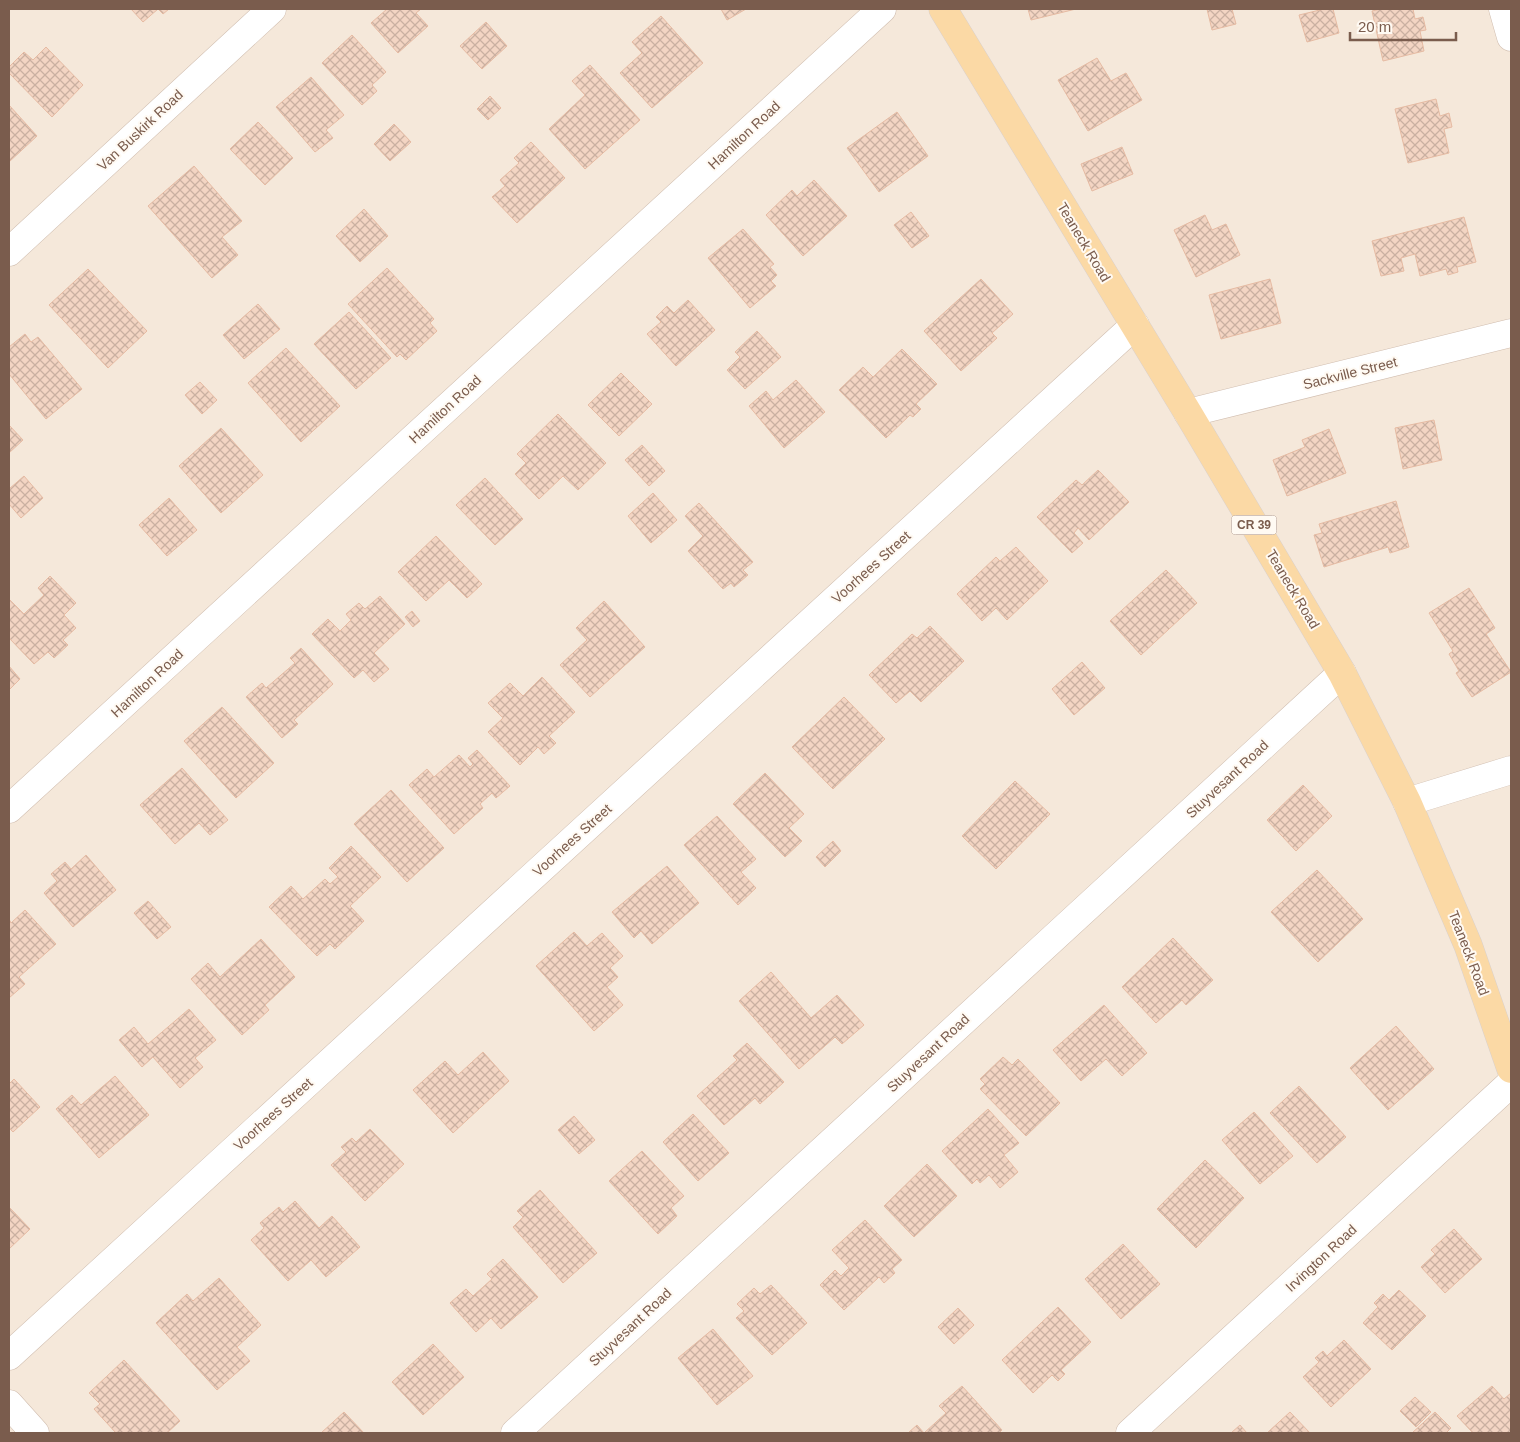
<svg xmlns="http://www.w3.org/2000/svg" width="1520" height="1442" viewBox="0 0 1520 1442" font-family="Arial,sans-serif">
<style>
.residential{fill:#f5e8da}
.building{fill:url(#building-cross-hatch);stroke:#e6bba3}
.lines{fill:none;stroke-linecap:round;stroke-linejoin:round}
.minor-casing{stroke:#d1beb0;stroke-width:29}
.major-casing{stroke:#dad1cd;stroke-width:29}
.minor{stroke:#fff;stroke-width:28}
.major{stroke:#fbd9a5;stroke-width:28}
.labels{text-anchor:middle;dominant-baseline:central;stroke-width:4;stroke-linejoin:round;paint-order:stroke}
.shield{fill:#fffaf3;stroke:#a28b7f;stroke-width:1}
.shield-label{font-size:12px;font-weight:bold;fill:#7a5c4d}
.street-label{font-size:14px;fill:#7a5c4d;stroke:#fffaf3}
</style>
<defs>
<pattern id="building-cross-hatch" width="8" height="8" patternUnits="userSpaceOnUse" patternTransform="scale(1.25)"><rect width="8" height="8" fill="#f3d5c3"/><path d="M0 0l8 8M0 8l8-8" fill="none" stroke="#cab0a1"/></pattern>
</defs>
<rect width="100%" height="100%" fill="#fdf6ec"/>
<!-- residential -->
<rect class="residential" x="9" y="9" width="1502" height="1424"/>
<!-- building -->
<g class="building">
<path d="M131,9H169L163,14L158,9L143,22Z"/>
<path d="M387,9H421L416,13L428,26L398,53L371,23Z"/>
<path d="M721,9H746L727,20Z"/>
<path d="M1028,9H1076L1031,20Z"/>
<path d="M1207,9H1232L1236,24L1212,30Z"/>
<path d="M1324,9H1333L1339,33L1307,42L1299,15Z"/>
<path d="M1381,9H1413L1415,19L1423,17L1426,30L1420,31L1424,51L1383,61L1372,11Z"/>
<path d="M661,16L703,63L652,108L620,73L642,53L632,42Z"/>
<path d="M486,22L507,46L482,69L460,46Z"/>
<path d="M352,35L386,72L372,85L377,91L362,105L322,63Z"/>
<path d="M46,47L83,85L52,117L9,73V67L24,52L33,60Z"/>
<path d="M1097,58L1111,81L1126,73L1142,100L1088,131L1058,80Z"/>
<path d="M590,65L640,120L585,169L549,129L585,95L572,81Z"/>
<path d="M311,77L344,115L326,130L333,138L315,152L276,107Z"/>
<path d="M490,96L501,108L488,120L477,109Z"/>
<path d="M1436,99L1440,116L1449,113L1452,127L1444,129L1449,153L1408,163L1395,109Z"/>
<path d="M9,105L37,136L9,162Z"/>
<path d="M897,112L928,156L879,192L847,148Z"/>
<path d="M258,122L293,158L265,185L230,149Z"/>
<path d="M394,124L411,142L390,161L374,144Z"/>
<path d="M531,142L565,178L517,223L492,197L505,186L500,180L519,163L514,158Z"/>
<path d="M1122,147L1133,174L1092,191L1081,164Z"/>
<path d="M194,166L242,221L222,237L238,255L212,278L148,206Z"/>
<path d="M814,180L847,216L803,256L766,215L792,190L797,196Z"/>
<path d="M364,209L388,236L360,262L336,236Z"/>
<path d="M911,212L929,236L912,248L894,225Z"/>
<path d="M1205,215L1212,230L1226,224L1240,255L1196,277L1174,230Z"/>
<path d="M1464,217L1476,262L1457,267L1458,272L1448,275L1446,269L1420,276L1415,254L1401,258L1404,271L1381,276L1372,241Z"/>
<path d="M743,229L774,264L770,267L777,275L771,281L776,286L750,308L708,258Z"/>
<path d="M387,268L434,319L430,323L437,331L406,360L400,354L397,357L348,304Z"/>
<path d="M88,269L147,331L108,368L49,305Z"/>
<path d="M981,279L1013,314L992,333L997,338L961,371L924,331Z"/>
<path d="M1270,279L1281,323L1221,339L1209,295Z"/>
<path d="M688,300L715,330L676,366L647,334L661,322L656,317L667,306L674,313Z"/>
<path d="M258,304L280,329L244,359L223,335Z"/>
<path d="M349,312L391,358L356,389L314,344Z"/>
<path d="M757,331L781,357L745,389L727,370L740,357L735,352Z"/>
<path d="M25,334L31,342L38,337L82,389L46,419L9,374V347Z"/>
<path d="M286,348L340,406L301,442L248,383Z"/>
<path d="M902,349L937,384L916,404L921,409L913,417L910,415L886,438L839,390L863,367L873,377Z"/>
<path d="M621,373L652,404L619,436L588,405Z"/>
<path d="M796,380L825,412L784,448L749,406L766,391L773,400Z"/>
<path d="M200,382L217,400L202,414L185,395Z"/>
<path d="M558,414L606,463L578,490L563,476L539,499L515,474L526,463L517,454Z"/>
<path d="M1434,420L1442,460L1403,469L1395,428Z"/>
<path d="M9,425L23,440L9,453Z"/>
<path d="M221,428L263,475L221,513L179,466Z"/>
<path d="M1329,429L1346,473L1287,496L1273,460L1305,447L1302,440Z"/>
<path d="M642,445L665,471L649,486L625,460Z"/>
<path d="M1098,470L1129,502L1089,540L1078,528L1074,533L1083,543L1072,553L1037,517L1076,480L1082,485Z"/>
<path d="M24,476L43,498L21,518L9,504V489Z"/>
<path d="M485,478L523,519L495,545L456,505Z"/>
<path d="M653,493L677,520L651,543L628,516Z"/>
<path d="M169,498L197,530L167,556L139,525Z"/>
<path d="M1396,501L1409,547L1390,553L1388,547L1324,567L1314,535L1322,533L1319,524Z"/>
<path d="M699,503L753,562L743,570L748,575L734,587L731,583L723,589L688,551L703,536L685,516Z"/>
<path d="M436,536L482,584L467,598L449,580L426,601L398,572Z"/>
<path d="M1016,547L1048,581L1007,620L996,608L982,621L957,594L996,557L1000,561Z"/>
<path d="M1166,570L1197,603L1141,655L1110,621Z"/>
<path d="M50,576L76,603L64,615L76,628L63,640L68,645L54,658L48,652L34,664L9,638V599L24,614L44,595L38,588Z"/>
<path d="M1469,588L1495,628L1486,634L1511,672L1472,697L1456,673L1459,671L1449,654L1453,651L1429,613Z"/>
<path d="M380,596L405,624L374,653L389,669L374,682L363,670L354,678L312,634L328,619L340,631L351,620L346,614L359,603L365,609Z"/>
<path d="M604,601L645,647L590,697L560,665L587,640L576,628Z"/>
<path d="M412,611L420,621L413,627L405,617Z"/>
<path d="M930,626L964,661L921,702L910,691L896,703L869,675L912,634L917,638Z"/>
<path d="M301,648L333,684L294,720L298,724L282,738L246,697L262,683L266,688L295,663L290,658Z"/>
<path d="M1082,662L1105,688L1074,715L1052,689Z"/>
<path d="M9,666L20,679L9,690Z"/>
<path d="M542,677L575,712L549,736L556,743L544,754L538,747L520,765L488,732L503,718L488,703L510,683L523,696Z"/>
<path d="M844,697L885,739L833,789L792,747Z"/>
<path d="M222,707L274,763L236,798L184,741Z"/>
<path d="M477,750L510,786L496,798L492,793L480,804L483,808L454,834L409,785L427,769L434,777L459,755L470,767L473,764L468,758Z"/>
<path d="M182,768L228,820L210,835L199,823L175,844L140,805Z"/>
<path d="M765,773L804,814L789,828L802,841L785,857L733,804Z"/>
<path d="M1015,781L1050,814L996,869L962,836Z"/>
<path d="M1303,785L1332,816L1296,851L1267,820Z"/>
<path d="M391,790L444,848L407,882L354,824Z"/>
<path d="M717,816L756,859L741,872L756,888L738,905L684,845Z"/>
<path d="M833,841L841,851L825,867L816,857Z"/>
<path d="M351,846L381,877L350,906L364,921L335,949L330,944L317,956L269,907L291,886L303,899L325,879L330,884L338,877L329,868Z"/>
<path d="M86,855L116,890L73,927L44,893L57,881L51,874L65,862L71,869Z"/>
<path d="M667,866L699,903L652,944L641,931L634,938L612,912Z"/>
<path d="M1317,870L1363,919L1318,962L1271,912Z"/>
<path d="M148,901L171,927L157,939L134,913Z"/>
<path d="M25,910L56,944L19,977L25,984L9,998V919L11,923Z"/>
<path d="M574,932L587,946L602,933L623,956L610,968L618,977L607,987L623,1005L594,1031L536,966Z"/>
<path d="M1173,938L1213,980L1186,1005L1182,1000L1156,1023L1122,987Z"/>
<path d="M261,939L295,977L265,1005L269,1010L242,1035L191,979L208,963L220,977Z"/>
<path d="M771,972L811,1018L837,995L864,1025L842,1044L835,1037L799,1069L739,1001Z"/>
<path d="M1104,1005L1147,1053L1122,1076L1106,1059L1081,1081L1053,1050Z"/>
<path d="M189,1009L216,1040L195,1058L203,1067L180,1088L153,1057L142,1067L119,1040L134,1027L148,1044Z"/>
<path d="M1396,1026L1434,1069L1388,1110L1350,1068Z"/>
<path d="M747,1043L784,1082L760,1104L755,1098L724,1125L697,1096L737,1060L733,1056Z"/>
<path d="M483,1052L509,1081L453,1133L413,1090L445,1061L458,1075Z"/>
<path d="M1003,1057L1012,1065L1018,1059L1060,1103L1026,1136L980,1089L985,1084L980,1079Z"/>
<path d="M115,1076L149,1115L99,1158L56,1109L72,1095L81,1105Z"/>
<path d="M14,1079L40,1107L13,1132L9,1128V1084Z"/>
<path d="M1299,1086L1346,1137L1317,1163L1270,1113Z"/>
<path d="M988,1109L1019,1143L1004,1155L1018,1172L1000,1188L989,1175L980,1183L977,1179L972,1184L942,1151Z"/>
<path d="M1254,1112L1293,1156L1260,1184L1222,1140Z"/>
<path d="M693,1114L729,1153L698,1181L663,1142Z"/>
<path d="M574,1116L595,1140L579,1154L558,1130Z"/>
<path d="M370,1129L404,1164L365,1201L331,1165L346,1152L341,1147L352,1138L356,1142Z"/>
<path d="M642,1151L684,1196L671,1208L677,1216L658,1234L609,1181Z"/>
<path d="M1205,1160L1244,1198L1196,1248L1157,1209Z"/>
<path d="M927,1164L957,1196L914,1237L884,1206Z"/>
<path d="M540,1190L597,1253L563,1283L513,1227L523,1217L517,1211Z"/>
<path d="M295,1201L319,1228L332,1216L360,1247L326,1277L311,1260L288,1281L251,1240L264,1228L260,1223L279,1207L283,1212Z"/>
<path d="M9,1207L30,1229L9,1249Z"/>
<path d="M865,1220L902,1260L892,1269L895,1273L884,1283L879,1277L844,1310L820,1285L835,1270L841,1276L849,1268L832,1250Z"/>
<path d="M1454,1229L1482,1259L1445,1293L1421,1267L1435,1254L1431,1250Z"/>
<path d="M1123,1244L1160,1284L1121,1319L1085,1279Z"/>
<path d="M503,1259L538,1297L501,1329L491,1318L476,1332L450,1303L466,1289L473,1296L492,1279L487,1274Z"/>
<path d="M219,1278L261,1325L237,1347L250,1361L217,1390L156,1323L187,1294L193,1301Z"/>
<path d="M771,1285L807,1323L772,1355L736,1318L744,1311L737,1304L754,1288L760,1294Z"/>
<path d="M1399,1290L1426,1316L1392,1350L1363,1323L1378,1307L1374,1303L1383,1294L1389,1300Z"/>
<path d="M1058,1307L1091,1342L1061,1370L1065,1374L1058,1381L1052,1375L1033,1393L1002,1360Z"/>
<path d="M958,1308L974,1325L954,1344L938,1327Z"/>
<path d="M713,1329L753,1376L717,1405L678,1358Z"/>
<path d="M1344,1340L1371,1369L1331,1407L1303,1377L1319,1362L1315,1358L1323,1351L1327,1356Z"/>
<path d="M433,1344L464,1377L423,1415L392,1382Z"/>
<path d="M124,1360L180,1421L167,1433H116L94,1409L100,1404L89,1393Z"/>
<path d="M962,1386L1002,1430L999,1433H908L917,1425L924,1433L946,1413L939,1406Z"/>
<path d="M1492,1386L1504,1399L1511,1393V1433H1473L1457,1416Z"/>
<path d="M1415,1397L1431,1412L1416,1427L1400,1411Z"/>
<path d="M344,1412L364,1433H321Z"/>
<path d="M1290,1412L1310,1433H1267Z"/>
<path d="M1435,1412L1451,1428L1446,1433H1412Z"/>
<path d="M1240,1425L1247,1433H1231Z"/>
</g>
<g class="lines">
<!-- minor casing -->
<g class="minor-casing">
<g id="minor">
<path d="M1503,9L1511,37"/>
<path d="M9,252L272,9"/>
<path d="M1188,413L1511,333"/>
<path d="M1407,802L1511,770"/>
<path d="M9,809L882,9"/>
<path d="M9,1356L1135,325"/>
<path d="M9,1404L35,1433"/>
<path d="M515,1433L1342,673"/>
<path d="M1130,1433L1511,1083"/>
</g>
</g>
<!-- major casing -->
<g class="major-casing">
<path id="major" d="M943,9L1188,413L1342,673L1407,802L1468,945L1511,1069"/>
</g>
<!-- minor -->
<use href="#minor" class="minor"/>
<!-- major -->
<use href="#major" class="major"/>
</g>
<g class="labels">
<!-- shield labels -->
<rect class="shield" x="1231.5" y="515.5" width="45" height="19" rx="4"/>
<g class="shield-label">
<text x="1254" y="525">CR 39</text>
</g>
<!-- street labels -->
<g class="street-label">
<text transform="translate(140 130) rotate(-43)">Van Buskirk Road</text>
<text transform="translate(744 135) rotate(-43)">Hamilton Road</text>
<text transform="translate(1084 242) rotate(59)">Teaneck Road</text>
<text transform="translate(1350 373) rotate(-14)">Sackville Street</text>
<text transform="translate(445 409) rotate(-43)">Hamilton Road</text>
<text transform="translate(871 567) rotate(-42)">Voorhees Street</text>
<text transform="translate(1293 589) rotate(59)">Teaneck Road</text>
<text transform="translate(147 683) rotate(-43)">Hamilton Road</text>
<text transform="translate(1227 779) rotate(-43)">Stuyvesant Road</text>
<text transform="translate(572 840) rotate(-42)">Voorhees Street</text>
<text transform="translate(1469 953) rotate(69)">Teaneck Road</text>
<text transform="translate(928 1053) rotate(-43)">Stuyvesant Road</text>
<text transform="translate(273 1114) rotate(-42)">Voorhees Street</text>
<text transform="translate(1321 1258) rotate(-43)">Irvington Road</text>
<text transform="translate(630 1327) rotate(-43)">Stuyvesant Road</text>
</g>
</g>
<!-- border -->
<rect width="1520" height="1442" fill="none" stroke="#7a5c4d" stroke-width="20"/>
<!-- scale -->
<path d="M1350 32v8h106v-8" fill="none" stroke="#7a5c4d" stroke-width="2.5"/>
<text x="1358" y="32" font-size="15" fill="#7a5c4d" stroke="#fffaf3" stroke-width="4" paint-order="stroke">20 m</text>
</svg>
